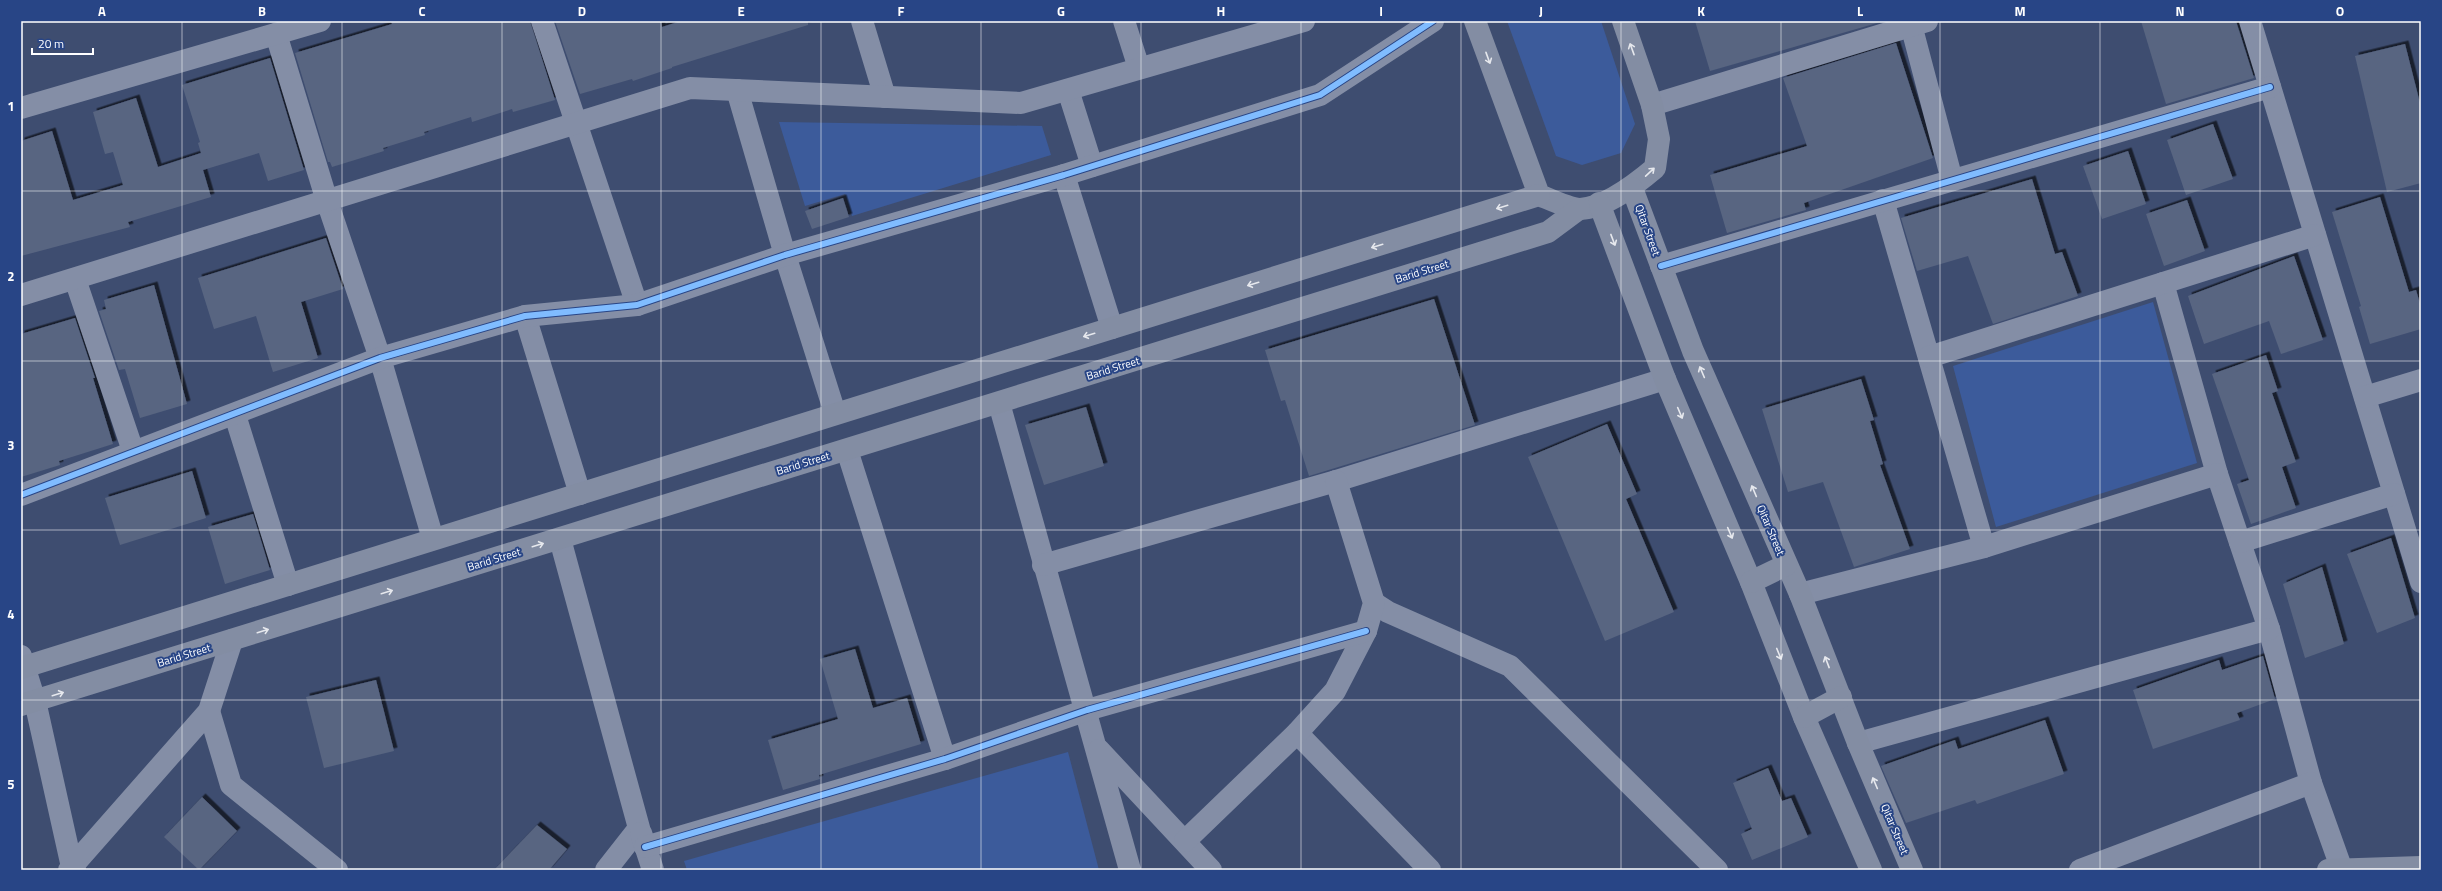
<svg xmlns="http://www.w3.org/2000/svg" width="2442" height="891" viewBox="0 0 2442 891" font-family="'Titillium Web',sans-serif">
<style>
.green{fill:#3c5b9b}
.building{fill:#586581;filter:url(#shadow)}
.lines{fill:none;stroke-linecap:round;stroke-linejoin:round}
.minor{stroke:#848ea6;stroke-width:22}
.major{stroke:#838da3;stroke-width:22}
.cycleway-casing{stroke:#284586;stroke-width:8}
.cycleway{stroke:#80bcff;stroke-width:6}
.oneway{stroke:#e6e8ed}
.grid{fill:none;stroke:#fff;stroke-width:1;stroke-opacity:0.55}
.labels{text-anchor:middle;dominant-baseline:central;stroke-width:4;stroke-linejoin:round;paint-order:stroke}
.street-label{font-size:11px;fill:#fff;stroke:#284586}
.neatline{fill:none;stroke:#fff;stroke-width:1.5}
.grid-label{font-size:13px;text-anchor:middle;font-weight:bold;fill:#fff}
</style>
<defs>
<filter id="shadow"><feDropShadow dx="3.5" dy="-3.5" stdDeviation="0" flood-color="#0009"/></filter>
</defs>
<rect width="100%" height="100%" fill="#3e4d70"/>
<!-- green -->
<g class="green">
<path d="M1507,21H1601L1635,124L1621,153L1582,165L1556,156Z"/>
<path d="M779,122L1042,126L1051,155L852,216L845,194L805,206Z"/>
<path d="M2153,302L2197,463L1996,527L1953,366Z"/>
<path d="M1068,752L1099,870H687L684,861Z"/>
</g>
<!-- building -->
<g class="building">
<path d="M391,21H530L555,100L513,112L512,109L472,122L471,117L424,132L425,135L383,148L384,151L332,167L330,162H328L295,53L392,24Z"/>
<path d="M555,21H661L662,27L681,21H808V25L672,67V68L633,81L632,79L580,94Z"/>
<path d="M1695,21H1884L1710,71Z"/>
<path d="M2141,21H2236L2254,78L2166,104Z"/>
<path d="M1896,43L1933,158L1804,203L1806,210L1727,233L1710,175L1807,146L1783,78Z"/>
<path d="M2405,44L2421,107V183L2387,192L2355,56Z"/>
<path d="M270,58L304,170L268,181L259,153L203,170L211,197L128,222L130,227L21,256V141L52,131L73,200L123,185L113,152L105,154L93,112L136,98L158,167L201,153L198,143L200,142L182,85Z"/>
<path d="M2213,124L2233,179L2186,195L2167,140Z"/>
<path d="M2128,151L2146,204L2102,219L2083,166Z"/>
<path d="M2032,179L2055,254L2062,252L2078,296L1993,324L1968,256L1917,271L1901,218Z"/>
<path d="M2380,197L2409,292L2416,290L2421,307V329L2370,344L2359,307L2361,306L2332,212Z"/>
<path d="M843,198L849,217L812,229L805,211Z"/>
<path d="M2187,200L2205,251L2164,266L2146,214Z"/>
<path d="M326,238L343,289L301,302L318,358L273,372L256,316L214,329L198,278Z"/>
<path d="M2294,256L2323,340L2281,354L2269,321L2204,344L2188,296Z"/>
<path d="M154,285L187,404L140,418L125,369L119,370L99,311L106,309L104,300Z"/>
<path d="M1434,299L1475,425L1309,476L1285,400L1281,401L1265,350Z"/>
<path d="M75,318L95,378H93L113,444L59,461L60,465L21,477V334Z"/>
<path d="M2266,355L2278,391L2272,393L2296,462L2282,467L2296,508L2251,524L2237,484L2249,480L2212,374Z"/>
<path d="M1861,379L1874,420L1870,421L1883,464L1880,465L1910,549L1854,567L1823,482L1788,492L1762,409Z"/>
<path d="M1086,407L1104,466L1044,485L1025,425Z"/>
<path d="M1607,424L1637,494L1626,499L1674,612L1605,641L1528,457Z"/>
<path d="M192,471L206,518L120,545L105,498Z"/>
<path d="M253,514L270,570L225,584L208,527Z"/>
<path d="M2391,538L2415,618L2377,633L2347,554Z"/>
<path d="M2322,567L2344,644L2305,658L2283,584Z"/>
<path d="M855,649L873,708L907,698L921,744L819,775L820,779L783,790L768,740L838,719L820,659Z"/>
<path d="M2263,656L2275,699L2237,713L2240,720L2153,749L2133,690L2219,660L2222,670Z"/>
<path d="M376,680L394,751L324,768L306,697Z"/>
<path d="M2045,720L2064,774L1977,804L1975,800L1906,823L1881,766L1955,740L1958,749Z"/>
<path d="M1768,768L1782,801L1791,798L1808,837L1752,860L1741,834L1752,829L1733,783Z"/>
<path d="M202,797L237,831L199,870L164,837Z"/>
<path d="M537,825L567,849L549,870H494Z"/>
</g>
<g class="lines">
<!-- minor -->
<g class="minor">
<path d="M542,21L637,305"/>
<path d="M862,21L885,97"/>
<path d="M1124,21L1139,68"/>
<path d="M1910,21L1952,180"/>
<path d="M2250,21L2421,582"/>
<path d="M276,34L327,201L380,358L433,539"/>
<path d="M737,90L785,255L835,413"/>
<path d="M1068,90L1092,166"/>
<path d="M1652,105L1927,21"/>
<path d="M21,108L320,21"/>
<path d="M1064,175L1112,328"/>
<path d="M1883,200L1984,547"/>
<path d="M1661,266L2270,87"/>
<path d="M75,279L133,451"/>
<path d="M2163,283L2217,474L2269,629L2311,783L2342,870"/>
<path d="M21,295L690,88L1021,103L1304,21"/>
<path d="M525,316L580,494"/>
<path d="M1929,357L2315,235"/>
<path d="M2365,397L2421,380"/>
<path d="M999,403L1130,870"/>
<path d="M235,415L288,585"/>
<path d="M847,450L945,759"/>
<path d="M21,495L380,358L525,316L637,305L785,255L1064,175L1320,95L1433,21"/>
<path d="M560,539L639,828L606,870"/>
<path d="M2240,542L2394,494"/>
<path d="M1043,565L1336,481L1665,379"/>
<path d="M1800,594L1984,547L2217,474"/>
<path d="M1374,603L1388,612L1510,666L1717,870"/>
<path d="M21,656L35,701L72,867L75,870"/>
<path d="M209,711L231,785L337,870"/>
<path d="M1297,733L1430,870"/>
<path d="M1858,743L2269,629"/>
<path d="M1099,750L1211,870"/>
<path d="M641,833L653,870"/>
<path d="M1185,841L1297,733L1335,691L1366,631L1374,603L1336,481"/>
<path d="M645,847L945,759L1087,710L1366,631"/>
<path d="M69,870L209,711L232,640"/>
<path d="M2080,870L2311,783"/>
</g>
<!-- major -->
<g class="major">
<path d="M1475,21L1539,195C1549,199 1570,209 1580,209C1606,208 1636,184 1655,168L1659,139L1652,105L1623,21"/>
<path d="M1632,188L1693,351L1800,594L1858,743L1912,870"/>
<path d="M1599,203L1665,379L1751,582L1804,717L1871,870"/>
<path d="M1751,582L1786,565"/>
<path d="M21,668L1539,195"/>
<path d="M21,705L1548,232L1579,209"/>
<path d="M1804,717L1841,697"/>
<path d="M2328,870L2421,867"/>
</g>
<!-- cycleway casing -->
<g class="cycleway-casing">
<g id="cycleway">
<path d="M1661,266L2270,87"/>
<path d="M21,495L380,358L525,316L637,305L785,255L1064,175L1320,95L1433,21"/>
<path d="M645,847L945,759L1087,710L1366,631"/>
</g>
</g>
<!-- cycleway -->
<use href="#cycleway" class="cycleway"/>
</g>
<!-- one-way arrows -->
<defs><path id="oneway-shaft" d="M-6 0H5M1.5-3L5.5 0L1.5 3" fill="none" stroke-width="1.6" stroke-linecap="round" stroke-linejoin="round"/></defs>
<g class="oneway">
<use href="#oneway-shaft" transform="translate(1632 49) rotate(-110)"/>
<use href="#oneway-shaft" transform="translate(1488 58) rotate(70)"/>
<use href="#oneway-shaft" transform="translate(1650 172) rotate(-43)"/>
<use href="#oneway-shaft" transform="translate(1502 207) rotate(163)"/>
<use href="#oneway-shaft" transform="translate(1613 240) rotate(69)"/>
<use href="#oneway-shaft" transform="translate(1377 246) rotate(163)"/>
<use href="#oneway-shaft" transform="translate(1253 284) rotate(163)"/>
<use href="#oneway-shaft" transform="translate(1089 335) rotate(163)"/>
<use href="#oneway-shaft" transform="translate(1702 372) rotate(-113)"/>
<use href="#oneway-shaft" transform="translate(1680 413) rotate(67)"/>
<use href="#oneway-shaft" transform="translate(1754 491) rotate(-113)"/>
<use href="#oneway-shaft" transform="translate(1730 533) rotate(67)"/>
<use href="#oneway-shaft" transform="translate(538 545) rotate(-17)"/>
<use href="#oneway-shaft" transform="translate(387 592) rotate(-17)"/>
<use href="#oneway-shaft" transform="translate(263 631) rotate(-17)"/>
<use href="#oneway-shaft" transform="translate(1779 654) rotate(68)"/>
<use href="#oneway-shaft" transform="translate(1827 662) rotate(-111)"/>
<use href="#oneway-shaft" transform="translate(58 694) rotate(-17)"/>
<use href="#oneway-shaft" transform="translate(1875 783) rotate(-113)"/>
</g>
<!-- grid -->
<path class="grid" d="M182,21V870M342,21V870M502,21V870M661,21V870M821,21V870M981,21V870M1141,21V870M1301,21V870M1461,21V870M1621,21V870M1781,21V870M1940,21V870M2100,21V870M2260,21V870M21,191H2421M21,361H2421M21,530H2421M21,700H2421"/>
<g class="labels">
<!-- street labels -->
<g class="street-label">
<text transform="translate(1648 230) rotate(70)">Qitar Street</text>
<text transform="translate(1422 271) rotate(-17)">Barid Street</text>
<text transform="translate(1113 368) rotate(-17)">Barid Street</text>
<text transform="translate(803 463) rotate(-17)">Barid Street</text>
<text transform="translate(1771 530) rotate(67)">Qitar Street</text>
<text transform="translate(494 559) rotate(-17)">Barid Street</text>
<text transform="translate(184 655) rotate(-17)">Barid Street</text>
<text transform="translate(1895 829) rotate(67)">Qitar Street</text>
</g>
</g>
<!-- border -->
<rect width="2442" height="891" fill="none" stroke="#284586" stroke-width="44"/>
<!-- scale -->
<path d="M32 48v6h61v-6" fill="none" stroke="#ffffff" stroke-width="2"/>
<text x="38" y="48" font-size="12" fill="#ffffff" stroke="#284586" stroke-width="3" paint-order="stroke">20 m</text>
<rect x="22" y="22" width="2398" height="847" class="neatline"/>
<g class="grid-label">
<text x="102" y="16">A</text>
<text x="262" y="16">B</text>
<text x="422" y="16">C</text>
<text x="582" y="16">D</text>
<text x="741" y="16">E</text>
<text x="901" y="16">F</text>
<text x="1061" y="16">G</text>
<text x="1221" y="16">H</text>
<text x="1381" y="16">I</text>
<text x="1541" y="16">J</text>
<text x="1701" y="16">K</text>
<text x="1860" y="16">L</text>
<text x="2020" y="16">M</text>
<text x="2180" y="16">N</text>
<text x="2340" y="16">O</text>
<text x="11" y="111">1</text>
<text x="11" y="281">2</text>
<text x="11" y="450">3</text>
<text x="11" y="619">4</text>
<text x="11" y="789">5</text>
</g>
</svg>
